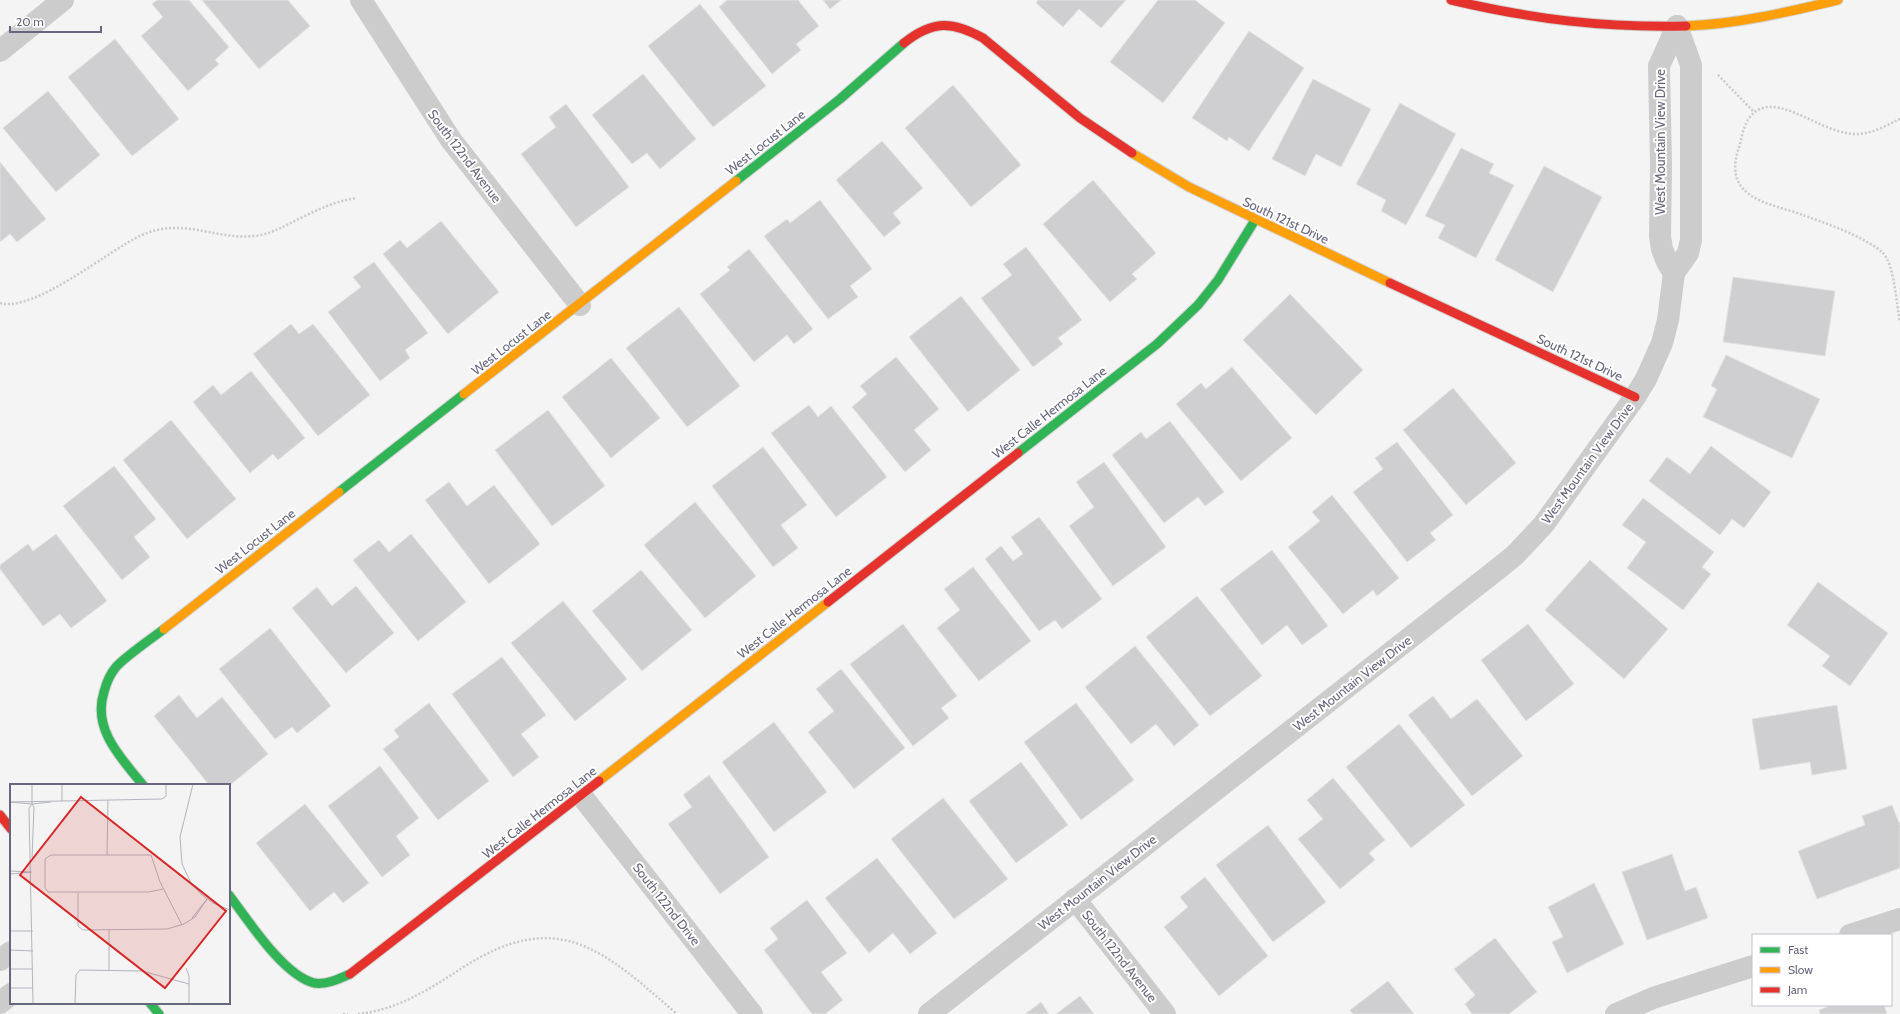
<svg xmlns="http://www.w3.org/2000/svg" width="1900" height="1014" viewBox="0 0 1900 1014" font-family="Cabin,sans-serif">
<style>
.building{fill:#cfcfd1;stroke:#e2e3e2}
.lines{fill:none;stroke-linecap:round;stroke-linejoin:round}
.fast-casing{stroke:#d1d1d2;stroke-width:11}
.slow-casing{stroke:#d1d1d2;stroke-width:11}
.jam-casing{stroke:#d1d1d2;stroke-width:11}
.path{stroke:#c8c9c9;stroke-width:2.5;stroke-dasharray:2 2;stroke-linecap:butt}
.street{stroke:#cccccd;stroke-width:22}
.fast{stroke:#30b455;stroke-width:9}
.slow{stroke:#ff9f0a;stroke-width:9}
.jam{stroke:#e5322d;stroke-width:9}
.labels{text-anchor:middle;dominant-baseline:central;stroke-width:4;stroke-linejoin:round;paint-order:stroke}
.street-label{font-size:13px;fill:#67677f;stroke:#fff}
.inset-road{fill:none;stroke:#b3b4be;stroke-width:1}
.view{fill:#d62828;fill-opacity:0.15;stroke:#d62828;stroke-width:2}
.inset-edge{fill:none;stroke:#67677f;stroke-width:2}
</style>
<rect width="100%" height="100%" fill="#f3f4f3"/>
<!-- building -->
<g class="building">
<path d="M157,0H189L229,47L215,60L219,64L188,91L141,36L163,17L152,4Z"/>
<path d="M202,0H288L310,26L259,69Z"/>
<path d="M727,0H798L819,26L796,44L801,50L772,74L719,7Z"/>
<path d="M823,0H841L830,9Z"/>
<path d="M1038,0H1126L1101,28L1079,9L1063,27L1036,3Z"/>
<path d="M1158,0H1195L1225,23L1163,103L1110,62Z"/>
<path d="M700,4L766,86L713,127L648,46Z"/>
<path d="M1249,31L1304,68L1249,151L1229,137L1227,141L1192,118Z"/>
<path d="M115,39L179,119L132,156L68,77Z"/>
<path d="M643,74L696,139L660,169L647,153L632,164L592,115Z"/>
<path d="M1313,79L1371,109L1341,167L1316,154L1305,176L1272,159Z"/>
<path d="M953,85L1021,165L971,207L905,128Z"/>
<path d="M48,91L100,155L56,192L3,128Z"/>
<path d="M1400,103L1456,134L1406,225L1381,211L1386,200L1356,184Z"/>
<path d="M566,104L629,187L576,227L521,154L556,127L549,117Z"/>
<path d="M882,141L923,188L893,213L901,223L884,237L836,180Z"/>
<path d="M1461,148L1494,164L1489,173L1514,185L1476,258L1438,238L1445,225L1425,216Z"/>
<path d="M0,162L46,219L17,242L10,234L0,242Z"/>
<path d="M1544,166L1602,197L1553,292L1495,260Z"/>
<path d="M1093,180L1156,253L1132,274L1137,279L1110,302L1043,224Z"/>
<path d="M820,200L872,269L850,286L858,297L828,319L764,236L787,219L790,223Z"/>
<path d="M441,221L499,292L448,334L383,254L400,240L407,248Z"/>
<path d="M1026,247L1082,320L1058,338L1063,344L1033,367L981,298L1012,275L1003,264Z"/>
<path d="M749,249L813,329L794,344L787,335L754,362L700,294L730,270L727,267Z"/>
<path d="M374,262L428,333L405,350L410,358L380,381L328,312L361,287L353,277Z"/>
<path d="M1733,277L1835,291L1825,356L1723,342Z"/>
<path d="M1290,294L1363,370L1316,415L1243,340Z"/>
<path d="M961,296L1020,370L968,412L909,337Z"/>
<path d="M679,307L740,386L687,427L626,348Z"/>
<path d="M291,324L299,334L313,324L370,395L318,436L253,354Z"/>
<path d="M1726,355L1820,399L1792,458L1703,417L1717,389L1711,386Z"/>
<path d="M896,357L939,409L914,430L931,450L905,472L852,407L867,394L860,386Z"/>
<path d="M611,358L660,418L611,458L562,397Z"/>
<path d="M1232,367L1292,438L1241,481L1176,404L1201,383L1206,389Z"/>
<path d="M251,371L305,438L278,460L273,454L250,473L193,402L213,385L221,395Z"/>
<path d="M1453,388L1516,463L1466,505L1403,430Z"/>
<path d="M809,405L818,417L831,406L887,477L836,517L771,433Z"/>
<path d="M548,410L605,486L552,526L495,450Z"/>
<path d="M171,420L236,499L187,539L123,460Z"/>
<path d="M1170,421L1224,492L1205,506L1198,497L1164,523L1112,455L1141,432L1146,439Z"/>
<path d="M1397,442L1453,515L1430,533L1436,540L1407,562L1353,492L1383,469L1375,458Z"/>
<path d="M1711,446L1771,492L1744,528L1732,519L1720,535L1649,481L1667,457L1690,474Z"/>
<path d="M763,447L807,505L781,525L798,548L773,567L712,486Z"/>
<path d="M1104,462L1166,547L1113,586L1069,526L1094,507L1076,482Z"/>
<path d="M114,466L156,519L134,537L150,557L122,580L63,506Z"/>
<path d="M449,482L467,506L494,485L540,544L489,584L425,500Z"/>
<path d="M1332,495L1399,578L1377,596L1373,590L1343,614L1288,547L1320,521L1312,512Z"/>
<path d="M1643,498L1714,552L1702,567L1711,574L1683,610L1627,568L1646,542L1622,525Z"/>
<path d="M695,502L756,576L705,618L644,545Z"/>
<path d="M1039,517L1102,599L1062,629L1055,620L1039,631L985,559L1001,546L1013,561L1023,554L1011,537Z"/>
<path d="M56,534L107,601L71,628L60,614L43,626L0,569V565L28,544L33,551Z"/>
<path d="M411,534L466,602L418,641L353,560L379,540L389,552Z"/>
<path d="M1272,550L1328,626L1302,645L1287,625L1262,645L1220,589Z"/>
<path d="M1590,560L1668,629L1624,679L1545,610Z"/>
<path d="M973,567L1031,641L979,681L937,628L960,610L944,589Z"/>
<path d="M641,570L692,630L642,671L592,611Z"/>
<path d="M1818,582L1888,633L1850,686L1822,666L1830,656L1787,625Z"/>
<path d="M356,586L394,633L346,673L292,608L317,587L332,606Z"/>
<path d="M1197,596L1262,676L1210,716L1146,637Z"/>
<path d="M563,601L627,679L575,721L511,643Z"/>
<path d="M903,624L957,696L941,708L949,718L913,746L850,664Z"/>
<path d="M1528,624L1574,684L1526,721L1481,660Z"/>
<path d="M270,628L331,706L297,733L292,727L275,739L219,669Z"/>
<path d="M1135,646L1199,725L1174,746L1156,724L1131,744L1085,687Z"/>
<path d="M502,657L546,715L521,734L539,757L513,777L452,694Z"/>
<path d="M841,669L905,748L854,789L808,732L834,711L816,689Z"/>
<path d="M179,695L197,718L222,697L268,754L229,786L209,785L154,716Z"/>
<path d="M1433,696L1451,719L1477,699L1523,756L1472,796L1408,715Z"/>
<path d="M429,703L489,781L438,820L383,749L399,737L394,730Z"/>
<path d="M1076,703L1134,780L1081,820L1024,742Z"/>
<path d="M1837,705L1847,769L1812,775L1810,762L1760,770L1752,719Z"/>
<path d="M774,722L827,792L774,832L722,762Z"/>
<path d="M1399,724L1465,805L1411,848L1346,767Z"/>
<path d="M1021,762L1068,825L1016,863L969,801Z"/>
<path d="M380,766L419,818L396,836L410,855L382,877L328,806Z"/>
<path d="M709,775L769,857L720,894L668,824L692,807L683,795Z"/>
<path d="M1333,778L1385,840L1369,853L1375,860L1340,889L1298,839L1323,819L1307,800Z"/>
<path d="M943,798L1008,879L954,919L891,839Z"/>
<path d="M305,804L369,883L343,903L334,892L310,911L256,843Z"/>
<path d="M1892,805L1900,825V868L1817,899L1798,851L1865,825L1862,816Z"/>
<path d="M1268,825L1326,902L1273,942L1216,865Z"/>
<path d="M1672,854L1685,891L1696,887L1708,918L1647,940L1622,872Z"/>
<path d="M877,858L937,933L910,954L893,933L869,953L825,898Z"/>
<path d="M1205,877L1268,956L1219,996L1164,927L1188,907L1180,897Z"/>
<path d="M1594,883L1624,944L1567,973L1552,942L1563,937L1548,907Z"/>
<path d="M807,900L847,953L821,972L843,1000L825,1014H812L764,950L778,939L770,928Z"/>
<path d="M1495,938L1537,992L1509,1014H1472L1465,1004L1475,995L1454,969Z"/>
<path d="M1388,981L1414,1014H1353L1350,1010Z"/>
<path d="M1080,996L1094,1014H1056Z"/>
<path d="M1041,1002L1049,1014H1025Z"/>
<path d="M1832,1005H1884L1887,1014H1820L1819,1010Z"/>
</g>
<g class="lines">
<!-- fast casing -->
<g class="fast-casing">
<g id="fast">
<path d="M736,181L840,99L904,43"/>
<path d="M1018,453L1157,344L1198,305L1218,280L1255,220"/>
<path d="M339,492L464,394"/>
<path d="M143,785C121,758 92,729 104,692C106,684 111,673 116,667C126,656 151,639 164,629"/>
<path d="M229,895C248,920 283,975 314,983C326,985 339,979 350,974"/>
<path d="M150,1003L159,1014"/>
</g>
</g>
<!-- slow casing -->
<g class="slow-casing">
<g id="slow">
<path d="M1686,26C1738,24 1788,12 1838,0"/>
<path d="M1132,153L1189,187L1390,283"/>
<path d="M464,394L736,181"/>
<path d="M164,629L339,492"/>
<path d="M599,781L828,602"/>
</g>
</g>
<!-- jam casing -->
<g class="jam-casing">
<g id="jam">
<path d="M1451,0C1532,19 1603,28 1686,26"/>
<path d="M904,43C933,20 952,21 983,38L1080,118L1132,153"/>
<path d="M1390,283L1635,397"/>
<path d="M828,602L1018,453"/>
<path d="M0,815L11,829"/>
<path d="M350,974L599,781"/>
</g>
</g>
<!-- path -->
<g class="path">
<path d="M1718,75L1754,112"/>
<path d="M1900,119C1887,125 1872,134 1857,134C1825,135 1786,98 1760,109C1746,115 1743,131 1740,144C1736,156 1732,171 1739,183C1749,202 1781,207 1800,214C1823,222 1863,236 1882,252C1895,264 1896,304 1900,322"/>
<path d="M0,303C34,313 109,250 140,236C182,216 213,240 254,236C274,234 289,223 307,215C323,207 338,201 356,198"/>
<path d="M343,1014H348"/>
<path d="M358,1014C397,1010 430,989 462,968C558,906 603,950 677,1014"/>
</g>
<!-- street -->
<g class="street">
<path d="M361,0L451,140L580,305"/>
<path d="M0,51L63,0"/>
<path d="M1674,273L1667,262L1662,249L1660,236L1661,165L1659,66L1677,26"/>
<path d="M581,795L752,1014"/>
<path d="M1075,899L1165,1014"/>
<path d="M1850,935L1900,919"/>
<path d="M0,960L11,952"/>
<path d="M0,1003L11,994"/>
<path d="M929,1014L1499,568L1515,555L1544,524L1635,397L1646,379L1662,343L1668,320L1674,273L1688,253L1691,240V65L1677,26"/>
<path d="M1616,1014L1653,998L1753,966"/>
</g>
<!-- fast -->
<use href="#fast" class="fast"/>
<!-- slow -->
<use href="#slow" class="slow"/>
<!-- jam -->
<use href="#jam" class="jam"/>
</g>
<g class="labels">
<!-- street labels -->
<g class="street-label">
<text transform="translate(765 142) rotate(-38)">West Locust Lane</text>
<text transform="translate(1660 142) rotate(-90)">West Mountain View Drive</text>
<text transform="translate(465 156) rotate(53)">South 122nd Avenue</text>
<text transform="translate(1286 220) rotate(25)">South 121st Drive</text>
<text transform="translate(511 342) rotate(-38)">West Locust Lane</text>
<text transform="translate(1580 357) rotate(25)">South 121st Drive</text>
<text transform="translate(1049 412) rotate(-38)">West Calle Hermosa Lane</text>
<text transform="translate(1587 463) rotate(-54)">West Mountain View Drive</text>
<text transform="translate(255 541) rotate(-38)">West Locust Lane</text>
<text transform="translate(794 612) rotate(-38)">West Calle Hermosa Lane</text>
<text transform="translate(1352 683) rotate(-38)">West Mountain View Drive</text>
<text transform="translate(539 812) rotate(-38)">West Calle Hermosa Lane</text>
<text transform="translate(1097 882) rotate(-38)">West Mountain View Drive</text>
<text transform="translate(667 904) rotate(52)">South 122nd Drive</text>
<text transform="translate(1120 956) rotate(52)">South 122nd Avenue</text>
</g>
</g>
<!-- overview -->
<g transform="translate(10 784)">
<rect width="220" height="220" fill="#f3f4f3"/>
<path class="inset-road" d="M22,0V20L24,23L22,74M52,0V17M183,0L170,53L172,80L181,99L191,110L203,119L220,126M0,18L22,20L41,18M1,18L152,15L156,12V0M22,20L19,24L23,220M97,71L98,16M0,87L20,88M0,90L22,88M153,105L139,108H38L35,104V75L41,71H141L150,98L172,141M68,109V142L73,146L157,145L174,140L185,133L197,115M182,134L197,115M0,147H23M0,166L23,167M176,184L179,192V220M0,185H23M99,186V146M0,204H23M65,220L66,191L70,186L132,187L179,200"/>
<path class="view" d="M71,13L216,127L155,204L10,91Z"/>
<rect width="220" height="220" class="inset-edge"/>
</g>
<!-- legend -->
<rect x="1752" y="934" width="140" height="72" fill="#ffffff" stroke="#c2c2cc"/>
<rect x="1760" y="947" width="20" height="6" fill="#30b455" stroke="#c2c2cc"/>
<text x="1788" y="954" font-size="12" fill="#67677f">Fast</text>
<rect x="1760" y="967" width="20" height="6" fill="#ff9f0a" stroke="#c2c2cc"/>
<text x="1788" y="974" font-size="12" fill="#67677f">Slow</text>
<rect x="1760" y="987" width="20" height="6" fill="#e5322d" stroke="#c2c2cc"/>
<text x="1788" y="994" font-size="12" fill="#67677f">Jam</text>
<!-- scale -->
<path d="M10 26v6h91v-6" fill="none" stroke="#67677f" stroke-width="2"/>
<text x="16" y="26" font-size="12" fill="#67677f" stroke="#ffffff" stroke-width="3" paint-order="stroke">20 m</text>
</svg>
